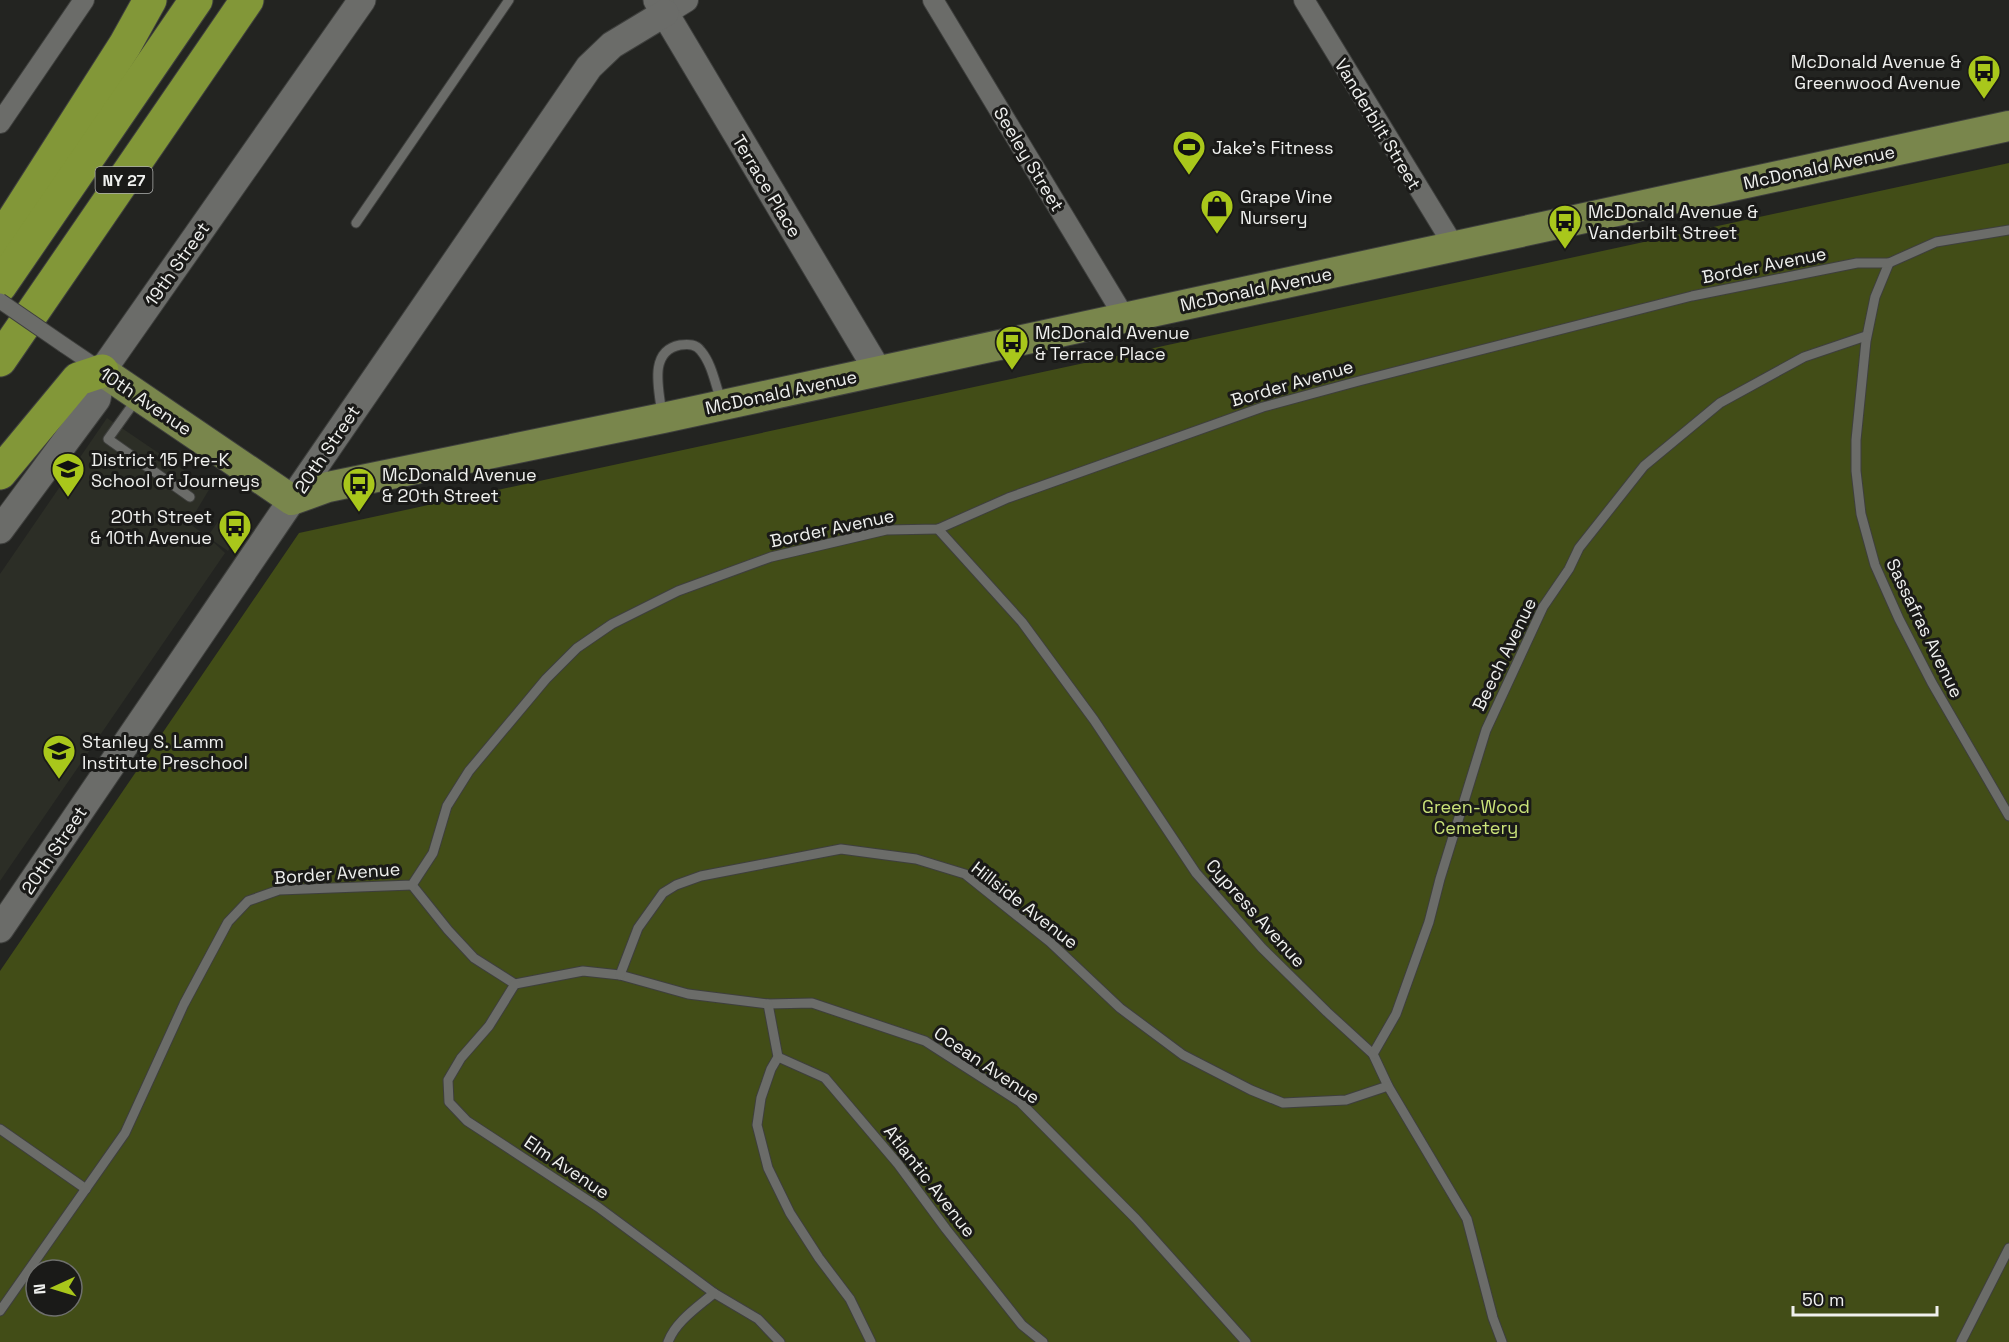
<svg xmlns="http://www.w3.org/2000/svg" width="2009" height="1342" viewBox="0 0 2009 1342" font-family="'Space Grotesk',sans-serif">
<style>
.built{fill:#2c2e26}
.green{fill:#424d17;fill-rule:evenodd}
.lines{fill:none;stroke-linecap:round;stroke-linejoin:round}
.service-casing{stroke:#3e3f3d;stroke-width:11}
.pedestrian-casing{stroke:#3e3f3d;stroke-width:17}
.minor-casing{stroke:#3e3f3d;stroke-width:22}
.tertiary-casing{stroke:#3e3f3d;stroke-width:26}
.secondary-casing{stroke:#3e3f3d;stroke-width:29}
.primary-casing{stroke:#3e3f3d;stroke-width:32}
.motorway-casing{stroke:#3e3f3d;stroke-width:35}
.service{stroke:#6b6c69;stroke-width:9}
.pedestrian{stroke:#6b6c69;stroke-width:15}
.minor{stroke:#6b6c69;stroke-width:20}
.tertiary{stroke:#6b6c69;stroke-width:24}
.secondary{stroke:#6b6c69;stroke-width:27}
.primary{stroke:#79864c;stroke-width:30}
.motorway{stroke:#829738;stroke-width:33}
.pedestrian-bridge-casing{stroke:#3e3f3d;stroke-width:17;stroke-linecap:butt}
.pedestrian-bridge{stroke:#6b6c69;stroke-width:15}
.labels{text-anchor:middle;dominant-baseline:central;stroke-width:6;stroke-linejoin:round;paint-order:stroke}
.shield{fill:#1a1a18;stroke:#afb0ae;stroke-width:1.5}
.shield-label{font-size:16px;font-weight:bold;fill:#eff0ee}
.poi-label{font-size:18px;fill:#eff0ee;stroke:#1a1a18;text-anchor:start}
.street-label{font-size:18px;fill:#eff0ee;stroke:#1a1a18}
.park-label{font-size:18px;fill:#cae379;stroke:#1a1a18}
</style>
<rect width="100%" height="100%" fill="#232421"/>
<!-- built -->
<path class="built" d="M107,418L210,488L189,523L207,537L220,519L226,523L236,514L248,523L228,551L208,537L225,553L0,881V574Z"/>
<!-- green -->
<path class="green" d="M2009,163V1342H0V971L299,533ZM36,1270H72V1306H36Z"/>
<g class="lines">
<!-- service casing -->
<g class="service-casing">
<g id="service">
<path d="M356,223L509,0"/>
<path d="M1889,263L1875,297L1866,341L1856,440V471L1861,514L1875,565L1899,619L1932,683L2009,816"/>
<path d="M136,400L108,439L190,497"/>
<path d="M662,414C659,390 648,351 680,345C689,344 696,344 701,351C712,364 715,384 721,400"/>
<path d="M938,529L1022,622L1094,720L1196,873L1262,948L1327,1012L1373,1054L1388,1086L1467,1219L1493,1318L1502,1342"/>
<path d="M412,885L448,930L474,958L515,984L583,971L620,975L688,994L768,1004L812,1003L925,1041L1020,1102L1136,1219L1246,1342"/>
<path d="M620,975L638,928L663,893L676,885L701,876L841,849L916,859L965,874L1050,942L1120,1008L1183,1055L1251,1090L1283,1103L1346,1100L1388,1086"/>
<path d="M515,984L489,1026L461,1058L448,1080L449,1102L467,1121L598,1207L714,1293L758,1319L780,1342"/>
<path d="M768,1004L778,1057L771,1069L761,1098L757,1125L768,1168L790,1213L819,1258L850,1299L871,1342"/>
<path d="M1373,1054L1396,1014L1429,922L1440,879L1486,730L1543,607L1569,569L1579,548L1644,466L1720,403L1804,357L1866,336"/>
<path d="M778,1057L825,1078L898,1164L946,1229L1022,1325L1043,1342"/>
<path d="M0,1129L86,1189"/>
<path d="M0,1311L125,1133L184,1004L228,922L248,901L279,890L412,885L433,853L447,806L469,771L546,679L577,648L612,624L678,591L771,557L886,530L938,529L1008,498L1263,407L1359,381L1692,296L1857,263H1889L1936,242L2009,230"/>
<path d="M668,1342C676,1321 698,1307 714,1293"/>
<path d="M1961,1342L2009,1248"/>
</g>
</g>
<!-- pedestrian casing -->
<g class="pedestrian-casing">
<path id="pedestrian" d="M64,345L101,370"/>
</g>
<!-- minor casing -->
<g class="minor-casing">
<g id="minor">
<path d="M933,0L1125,318"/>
<path d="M1304,0L1454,246"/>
<path d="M0,123L84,0"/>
</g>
</g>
<!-- tertiary casing -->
<g class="tertiary-casing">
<path id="tertiary" d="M665,13L686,0"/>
</g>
<!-- secondary casing -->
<g class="secondary-casing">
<g id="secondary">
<path d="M657,0L878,371"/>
<path d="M0,530L97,399L102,371L362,0"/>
<path d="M0,929L285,510L589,67L612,45L665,13"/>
</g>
</g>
<!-- primary casing -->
<g class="primary-casing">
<path id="primary" d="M102,371L292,500L328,487L663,418L2009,126"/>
</g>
<!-- motorway casing -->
<g class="motorway-casing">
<g id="motorway">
<path d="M0,244L5,233L125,45L150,0"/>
<path d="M0,286L196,0"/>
<path d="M0,360L247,0"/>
<path d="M0,473L78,379L102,371"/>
</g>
</g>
<!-- service -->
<use href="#service" class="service"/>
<!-- pedestrian -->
<use href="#pedestrian" class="pedestrian"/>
<!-- minor -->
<use href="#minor" class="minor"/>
<!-- tertiary -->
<use href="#tertiary" class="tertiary"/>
<!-- secondary -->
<use href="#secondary" class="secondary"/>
<!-- primary -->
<use href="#primary" class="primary"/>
<!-- motorway -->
<use href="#motorway" class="motorway"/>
<!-- pedestrian-bridge casing -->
<g class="pedestrian-bridge-casing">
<path id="pedestrian-bridge" d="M0,301L64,345"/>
</g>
<!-- pedestrian-bridge -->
<use href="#pedestrian-bridge" class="pedestrian-bridge"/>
</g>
<!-- icons -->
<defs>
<g id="bus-pin" transform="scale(1.725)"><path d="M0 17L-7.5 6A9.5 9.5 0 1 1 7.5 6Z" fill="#a9c71b" stroke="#1a1a18"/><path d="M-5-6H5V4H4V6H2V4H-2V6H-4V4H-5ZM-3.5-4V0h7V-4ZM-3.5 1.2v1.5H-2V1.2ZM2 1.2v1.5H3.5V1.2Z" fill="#111"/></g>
<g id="stadium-pin" transform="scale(1.725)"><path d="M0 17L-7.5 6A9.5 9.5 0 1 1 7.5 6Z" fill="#a9c71b" stroke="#1a1a18"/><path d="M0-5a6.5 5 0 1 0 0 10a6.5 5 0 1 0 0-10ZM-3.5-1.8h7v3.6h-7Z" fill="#111"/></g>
<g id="shop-pin" transform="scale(1.725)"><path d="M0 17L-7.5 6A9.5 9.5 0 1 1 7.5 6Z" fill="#a9c71b" stroke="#1a1a18"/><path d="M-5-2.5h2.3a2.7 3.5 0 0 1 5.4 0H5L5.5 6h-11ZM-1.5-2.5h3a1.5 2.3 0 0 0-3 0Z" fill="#111"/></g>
<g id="school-pin" transform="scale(1.725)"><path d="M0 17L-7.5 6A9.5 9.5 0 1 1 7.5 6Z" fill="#a9c71b" stroke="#1a1a18"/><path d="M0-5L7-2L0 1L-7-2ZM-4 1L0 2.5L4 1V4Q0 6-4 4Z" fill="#111"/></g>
</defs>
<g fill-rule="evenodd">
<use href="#bus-pin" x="1984" y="71"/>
<use href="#stadium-pin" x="1189" y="147"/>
<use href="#shop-pin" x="1217" y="206"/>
<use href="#bus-pin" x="1565" y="221"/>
<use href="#bus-pin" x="1012" y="342"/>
<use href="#school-pin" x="68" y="469"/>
<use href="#bus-pin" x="359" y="484"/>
<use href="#bus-pin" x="235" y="526"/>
<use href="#school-pin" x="59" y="751"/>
</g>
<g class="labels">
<!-- shield labels -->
<rect class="shield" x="95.5" y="167" width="57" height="26" rx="4.5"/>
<g class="shield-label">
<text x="124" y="180">NY 27</text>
</g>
<!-- poi labels -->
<g class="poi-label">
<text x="1961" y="61" text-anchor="end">McDonald Avenue &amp;<tspan x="1961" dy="21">Greenwood Avenue</tspan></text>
<text x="1212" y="147">Jake's Fitness</text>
<text x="1240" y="196">Grape Vine<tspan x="1240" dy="21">Nursery</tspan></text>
<text x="1588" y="211">McDonald Avenue &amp;<tspan x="1588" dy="21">Vanderbilt Street</tspan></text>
<text x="1035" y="332">McDonald Avenue<tspan x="1035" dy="21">&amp; Terrace Place</tspan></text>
<text x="91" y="459">District 15 Pre-K<tspan x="91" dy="21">School of Journeys</tspan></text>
<text x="382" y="474">McDonald Avenue<tspan x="382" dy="21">&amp; 20th Street</tspan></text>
<text x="212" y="516" text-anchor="end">20th Street<tspan x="212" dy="21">&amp; 10th Avenue</tspan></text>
<text x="82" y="741">Stanley S. Lamm<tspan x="82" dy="21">Institute Preschool</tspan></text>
</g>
<!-- street labels -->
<g class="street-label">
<text transform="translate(1378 124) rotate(59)">Vanderbilt Street</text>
<text transform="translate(1029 159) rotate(59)">Seeley Street</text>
<text transform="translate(1819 167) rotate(-12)">McDonald Avenue</text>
<text transform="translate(767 186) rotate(59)">Terrace Place</text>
<text transform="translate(177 264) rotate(-55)">19th Street</text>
<text transform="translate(1764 265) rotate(-11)">Border Avenue</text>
<text transform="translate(1256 289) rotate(-12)">McDonald Avenue</text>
<text transform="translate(1292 383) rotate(-16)">Border Avenue</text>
<text transform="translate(781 392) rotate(-12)">McDonald Avenue</text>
<text transform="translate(146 401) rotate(34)">10th Avenue</text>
<text transform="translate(327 449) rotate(-56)">20th Street</text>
<text transform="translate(832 528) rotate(-12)">Border Avenue</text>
<text transform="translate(1925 628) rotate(64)">Sassafras Avenue</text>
<text transform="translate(1504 654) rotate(-64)">Beech Avenue</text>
<text transform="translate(54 850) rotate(-56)">20th Street</text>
<text transform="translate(337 873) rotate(-4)">Border Avenue</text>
<text transform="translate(1025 905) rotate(38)">Hillside Avenue</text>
<text transform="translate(1256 913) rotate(48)">Cypress Avenue</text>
<text transform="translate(987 1065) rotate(34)">Ocean Avenue</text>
<text transform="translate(567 1167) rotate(34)">Elm Avenue</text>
<text transform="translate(930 1181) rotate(52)">Atlantic Avenue</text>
</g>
<!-- park labels -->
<g class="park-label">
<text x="1476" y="806">Green-Wood<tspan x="1476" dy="21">Cemetery</tspan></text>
</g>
</g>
<!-- north arrow -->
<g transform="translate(54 1288) rotate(266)"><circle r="28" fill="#1a1a18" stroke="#6f706e" stroke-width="1.5"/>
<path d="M0-4.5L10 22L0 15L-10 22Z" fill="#a9c71b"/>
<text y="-9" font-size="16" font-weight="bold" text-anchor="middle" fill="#eff0ee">N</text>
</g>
<!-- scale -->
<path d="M1793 1306v9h144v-9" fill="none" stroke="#eff0ee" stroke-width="3"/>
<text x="1802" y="1306" font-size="18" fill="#eff0ee" stroke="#1a1a18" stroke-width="4.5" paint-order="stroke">50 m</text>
</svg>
